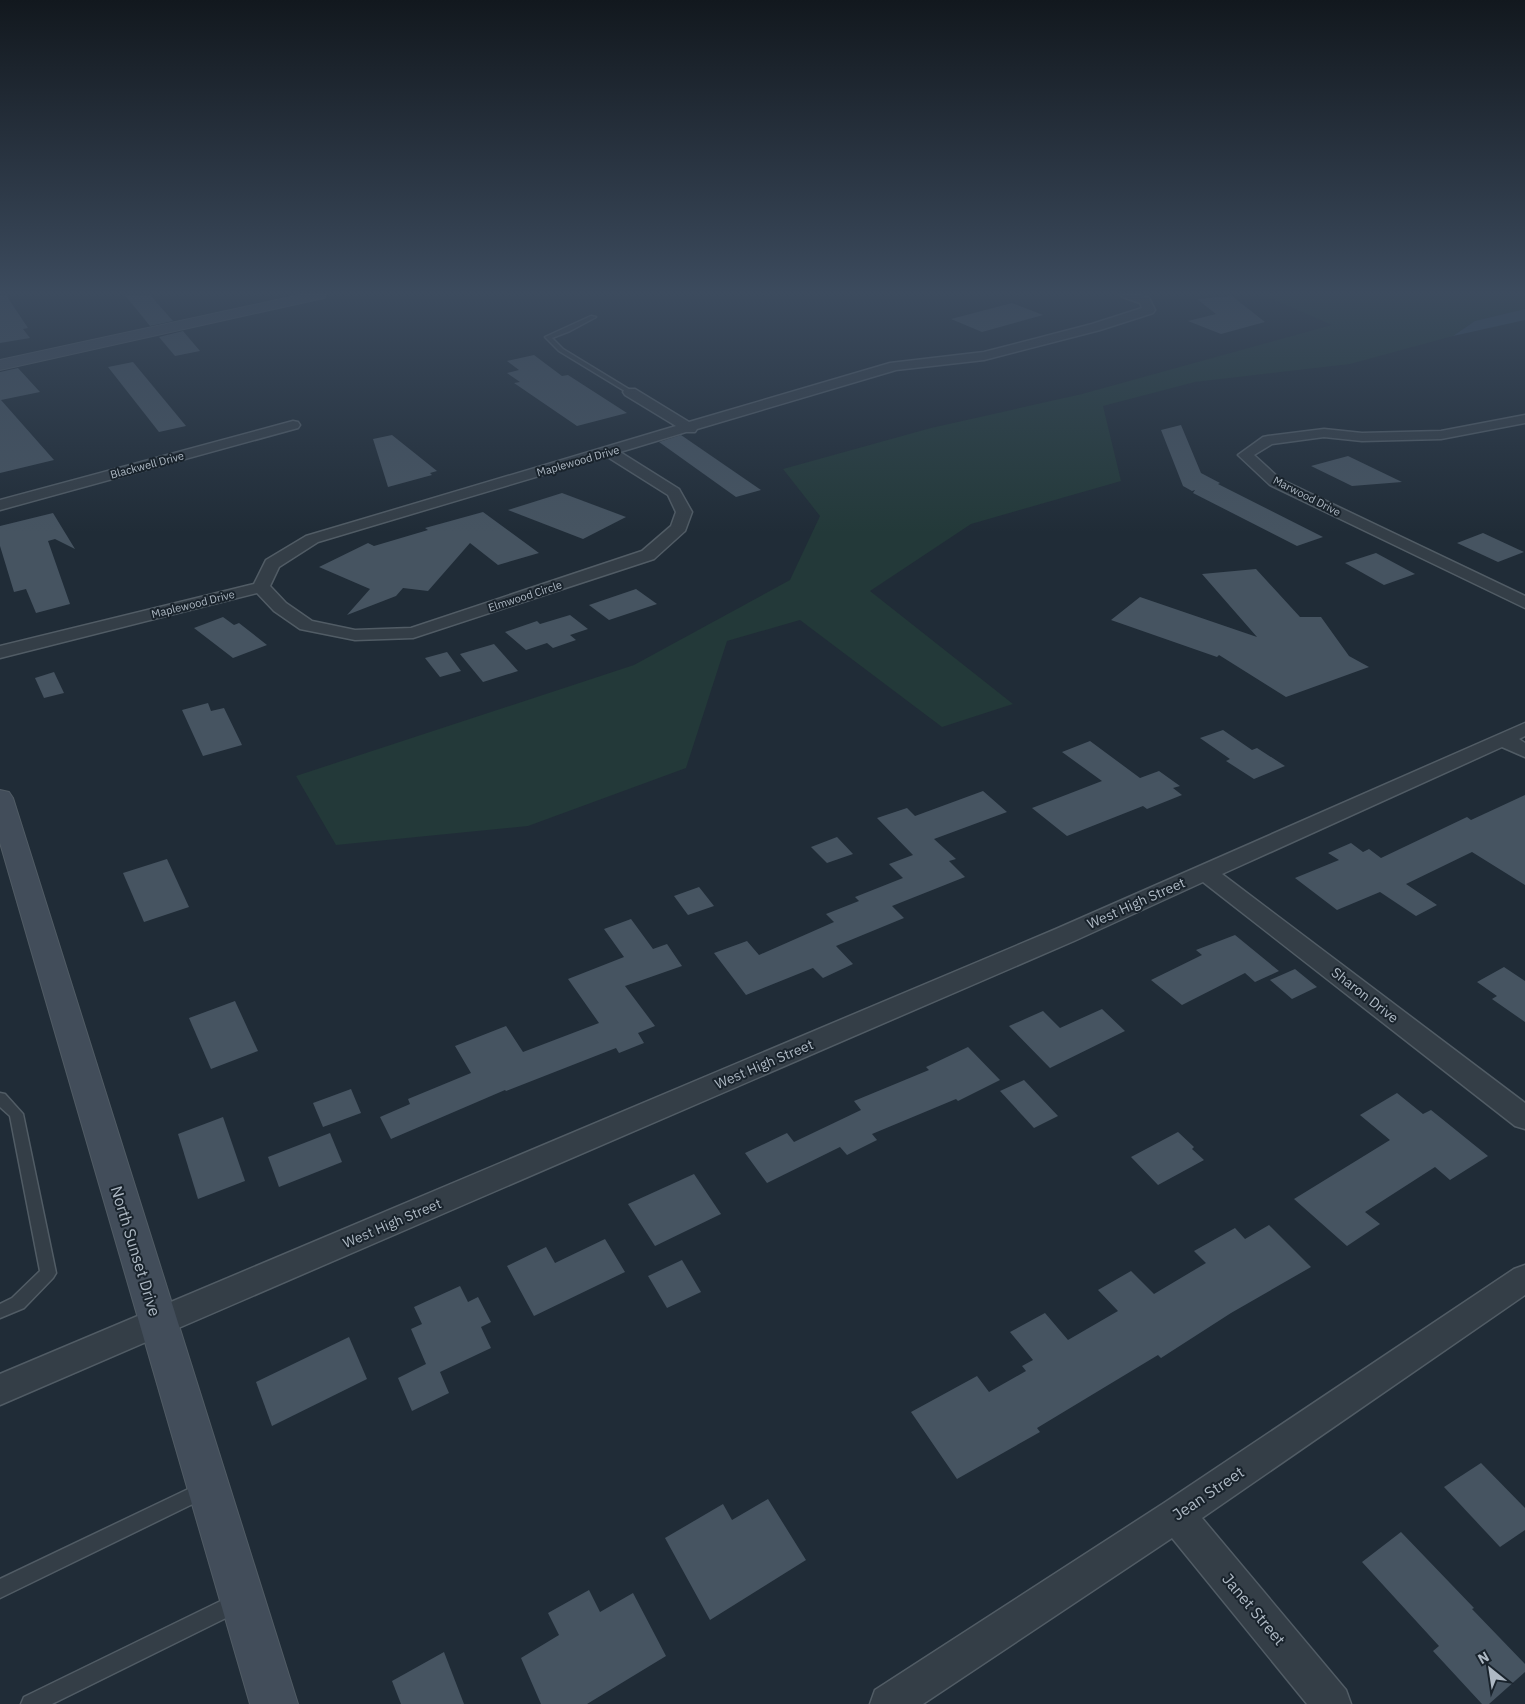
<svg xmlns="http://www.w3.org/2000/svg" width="1525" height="1704" viewBox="0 0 1525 1704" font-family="'IBM Plex Sans',sans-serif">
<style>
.green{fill:#233939}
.water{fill:#34495e}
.building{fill:#465461}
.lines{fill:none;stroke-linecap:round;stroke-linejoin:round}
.lane-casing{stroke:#515c65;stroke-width:3}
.street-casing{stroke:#515c65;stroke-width:3}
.secondary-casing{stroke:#515c65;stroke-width:2}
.lane{fill:#343e47;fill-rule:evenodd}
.street{fill:#343e47;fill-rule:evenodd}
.secondary{fill:#424d5a;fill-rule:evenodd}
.labels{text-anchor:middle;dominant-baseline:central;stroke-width:4;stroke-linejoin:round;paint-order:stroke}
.far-street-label{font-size:11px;fill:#aeb9c4;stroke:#19232c}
.street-label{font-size:14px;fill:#aeb9c4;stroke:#19232c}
.near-street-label{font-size:16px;fill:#aeb9c4;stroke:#19232c}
</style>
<rect width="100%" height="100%" fill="#202c37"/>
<!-- green -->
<path class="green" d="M1263,295H1525V309L1475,321L1453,336L1350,364L1195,382L1103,406L1121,481L971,524L870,591L1013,704L942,727L800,620L727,641L686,768L528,826L336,845L296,776L634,665L790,580L820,516L783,469L931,428L1082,394L1332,325Z"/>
<!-- water -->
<path class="water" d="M1525,309V320L1453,336L1475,321Z"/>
<!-- building -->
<g class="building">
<path d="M0,295H6L28,328L23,329L30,338L0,343Z"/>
<path d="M125,295H150L173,321L150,326Z"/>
<path d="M1232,296L1265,322L1221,334L1188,321L1216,314L1197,299Z"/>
<path d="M1012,303L1043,315L982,332L951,319Z"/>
<path d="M183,331L200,351L175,356L159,337Z"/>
<path d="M534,355L562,376L568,375L627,413L577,426L514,383L520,382L507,373L519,370L507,361Z"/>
<path d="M133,362L186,426L159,432L108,367Z"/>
<path d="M18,368L40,392L1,400L54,460L0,473V372Z"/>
<path d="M1181,425L1201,473L1220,483L1218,484L1323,537L1297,546L1193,493L1195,490L1192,491L1183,486L1161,430Z"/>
<path d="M392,435L437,471L430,473L432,475L388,487L373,439Z"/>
<path d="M681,435L761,490L736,497L659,442Z"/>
<path d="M1348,456L1402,482L1352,486L1311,466Z"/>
<path d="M562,493L626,517L583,539L508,510Z"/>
<path d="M483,512L539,553L498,565L470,543L428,591L403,588L396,596L347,615L370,589L319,567L368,543L374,546L428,530L425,528Z"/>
<path d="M53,513L75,549L55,539L48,541L70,604L36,613L26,589L14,592L0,546V526Z"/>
<path d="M1483,533L1524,552L1498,562L1457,543Z"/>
<path d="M1376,553L1415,574L1384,585L1345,563Z"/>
<path d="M1256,569L1300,617H1321L1349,656L1369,667L1286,697L1219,655L1217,657L1111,620L1140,597L1257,637L1202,574Z"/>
<path d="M636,589L657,604L609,620L589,605Z"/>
<path d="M570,615L588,629L570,635L576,640L553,648L547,643L526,650L505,632L537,621L540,624Z"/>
<path d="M223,617L234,625L239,623L267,645L233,658L194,628Z"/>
<path d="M494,644L518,671L483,682L460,654Z"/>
<path d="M447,652L461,671L440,677L425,658Z"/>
<path d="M54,672L64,693L44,698L35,678Z"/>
<path d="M208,703L211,711L224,708L242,745L203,756L182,710Z"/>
<path d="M1223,730L1252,750L1257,748L1285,766L1254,779L1226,761L1230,759L1200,738Z"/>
<path d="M1090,741L1140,778L1159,771L1180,786L1173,788L1182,795L1147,809L1143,806L1067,836L1032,808L1102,781L1062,752Z"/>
<path d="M983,791L1007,812L934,839L956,859L949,861L965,877L892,906L904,918L836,946L853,964L823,978L813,968L746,995L714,953L747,941L759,955L834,922L826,914L859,901L855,897L903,878L889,864L913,855L877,818L907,808L915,816Z"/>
<path d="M1525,795V885L1472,852L1406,884L1437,905L1416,916L1380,892L1337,910L1295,878L1339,860L1328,853L1351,843L1363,852L1369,849L1381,858L1467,817L1471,820Z"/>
<path d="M837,837L853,854L827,863L811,847Z"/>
<path d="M167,859L189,907L144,922L123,873Z"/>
<path d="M699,887L714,906L688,915L674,896Z"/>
<path d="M631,919L653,949L667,944L682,966L625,986L655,1026L638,1033L644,1043L619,1053L616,1048L506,1091L505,1090L391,1139L380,1117L410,1104L408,1099L471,1073L455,1046L506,1026L523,1052L599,1023L568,979L624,957L604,929Z"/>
<path d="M1235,935L1279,971L1255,982L1245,973L1182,1005L1151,980L1202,955L1196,950Z"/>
<path d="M1504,967L1525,981V1022L1492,999L1497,996L1477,982Z"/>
<path d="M1295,969L1317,987L1292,999L1270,980Z"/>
<path d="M235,1001L258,1051L211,1069L189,1018Z"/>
<path d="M1102,1009L1125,1031L1050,1068L1009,1026L1043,1011L1060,1028Z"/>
<path d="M968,1047L1000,1080L958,1101L956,1099L872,1134L877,1140L847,1155L840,1147L767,1183L745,1153L787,1133L794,1142L861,1110L854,1101L929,1070L926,1067Z"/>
<path d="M1024,1080L1058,1116L1034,1128L1000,1091Z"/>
<path d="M351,1089L361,1113L323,1127L313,1103Z"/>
<path d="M1397,1093L1423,1114L1431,1110L1488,1156L1450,1180L1435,1167L1365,1212L1380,1224L1347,1246L1294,1199L1390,1140L1360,1115Z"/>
<path d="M223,1117L245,1181L198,1199L178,1134Z"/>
<path d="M1178,1132L1194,1147L1192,1149L1204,1160L1158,1185L1131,1157Z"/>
<path d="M330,1133L342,1162L279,1187L268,1157Z"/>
<path d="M694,1174L721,1214L655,1246L628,1204Z"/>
<path d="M1269,1225L1311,1267L1231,1313L1161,1358L1158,1355L1037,1428L1040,1432L957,1479L911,1412L977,1376L989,1392L1026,1371L1022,1366L1033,1360L1010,1332L1045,1313L1068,1340L1118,1311L1098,1290L1131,1271L1154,1294L1206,1263L1194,1251L1235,1228L1245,1239Z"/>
<path d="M605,1239L625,1272L534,1316L507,1266L546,1247L555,1263Z"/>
<path d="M682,1260L701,1292L667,1308L648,1276Z"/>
<path d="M460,1286L468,1302L478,1297L491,1322L481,1327L491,1348L440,1372L449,1393L412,1411L398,1378L426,1364L411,1329L422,1324L414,1307Z"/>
<path d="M349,1337L367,1379L272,1426L256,1382Z"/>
<path d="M1481,1463L1525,1508V1530L1500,1547L1444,1487Z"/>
<path d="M768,1499L806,1560L710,1620L665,1538L723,1504L732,1520Z"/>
<path d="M1401,1532L1474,1608L1472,1609L1525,1664V1672L1489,1704H1482L1433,1651L1439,1646L1362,1562Z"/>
<path d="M589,1590L600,1612L633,1593L666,1656L587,1704H541L521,1658L559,1635L548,1613Z"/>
<path d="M444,1652L464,1704H401L392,1681Z"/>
</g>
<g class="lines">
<!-- lane casing -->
<g class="lane-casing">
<g id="lane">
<path d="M591,316L596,317L570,331L552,338L563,349L632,391V393H628L559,351L545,337Z"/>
<path d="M0,1093L5,1094L23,1114L56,1273L53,1278L24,1308L0,1318V1304L12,1298L40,1271L10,1116L0,1107Z"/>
<path d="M203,1482L209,1484L212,1490L209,1496L0,1598V1579Z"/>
<path d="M235,1594L242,1596L244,1603L242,1610L52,1704H21L24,1697Z"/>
</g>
</g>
<!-- street casing -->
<g class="street-casing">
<g id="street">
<path d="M1121,295H1138L1149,298L1155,310L1153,313L1100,330L984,360L896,370L697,429L695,432H686L620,452L679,489L692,512L685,531L654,559L413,638L355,640L300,629L274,611L257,593L0,658V646L254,584L266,560L306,536L676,426L625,395L623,392L625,389H635L689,422L890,363L984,352L1092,324L1142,308L1140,303L1123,297ZM606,456L668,495L676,512L671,526L642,551L411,628L355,630L312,621L286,603L270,586L279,567L318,542Z"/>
<path d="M1525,415V423L1441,439L1362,441L1324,437L1272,444L1254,455L1280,479L1525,596V608L1270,485L1238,455L1263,437L1268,436L1324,429L1362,433L1441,431Z"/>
<path d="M293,421L298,422L300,425L298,428L0,510V500Z"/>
<path d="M1525,723V736L1519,739L1525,743V757L1502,747L1222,874L1525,1103V1129L1515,1126L1203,882L1074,941L0,1405V1374L1056,929Z"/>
<path d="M1525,1265V1295L1202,1518L1346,1690L1351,1704H1307L1172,1538L923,1704H870L875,1690L1164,1503L1514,1269Z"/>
</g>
</g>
<!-- secondary casing -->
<g class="secondary-casing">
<g id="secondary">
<path d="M300,295H326L324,298L319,299L0,370V360Z"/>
<path d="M0,790L9,792L13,798L298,1704H250L0,843Z"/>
</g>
</g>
<!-- lane -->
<use href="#lane" class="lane"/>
<!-- street -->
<use href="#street" class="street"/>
<!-- secondary -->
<use href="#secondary" class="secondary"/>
</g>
<!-- sky -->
<linearGradient id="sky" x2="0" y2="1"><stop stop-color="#12181e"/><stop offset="0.55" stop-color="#3c4b5e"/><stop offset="1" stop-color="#3c4b5e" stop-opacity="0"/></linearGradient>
<rect width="1525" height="533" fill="url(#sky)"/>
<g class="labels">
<!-- far-street labels -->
<g class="far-street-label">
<text transform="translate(578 461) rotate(-16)">Maplewood Drive</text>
<text transform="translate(147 465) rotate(-15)">Blackwell Drive</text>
<text transform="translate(1307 496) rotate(27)">Marwood Drive</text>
<text transform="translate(525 596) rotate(-18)">Elmwood Circle</text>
<text transform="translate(193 604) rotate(-14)">Maplewood Drive</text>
</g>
<!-- street labels -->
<g class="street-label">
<text transform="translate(1136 903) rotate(-24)">West High Street</text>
<text transform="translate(1365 995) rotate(38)">Sharon Drive</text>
<text transform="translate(764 1064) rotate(-23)">West High Street</text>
<text transform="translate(392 1223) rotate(-23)">West High Street</text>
</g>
<!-- near-street labels -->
<g class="near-street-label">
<text transform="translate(136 1251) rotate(73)">North Sunset Drive</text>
<text transform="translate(1208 1493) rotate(-34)">Jean Street</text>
<text transform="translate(1254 1609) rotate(50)">Janet Street</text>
</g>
</g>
<!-- north arrow -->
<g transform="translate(1490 1669) rotate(330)" stroke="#19232c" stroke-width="4" paint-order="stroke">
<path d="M0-4L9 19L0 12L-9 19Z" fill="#aeb9c4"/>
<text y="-8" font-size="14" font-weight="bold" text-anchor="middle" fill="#aeb9c4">N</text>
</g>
</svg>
